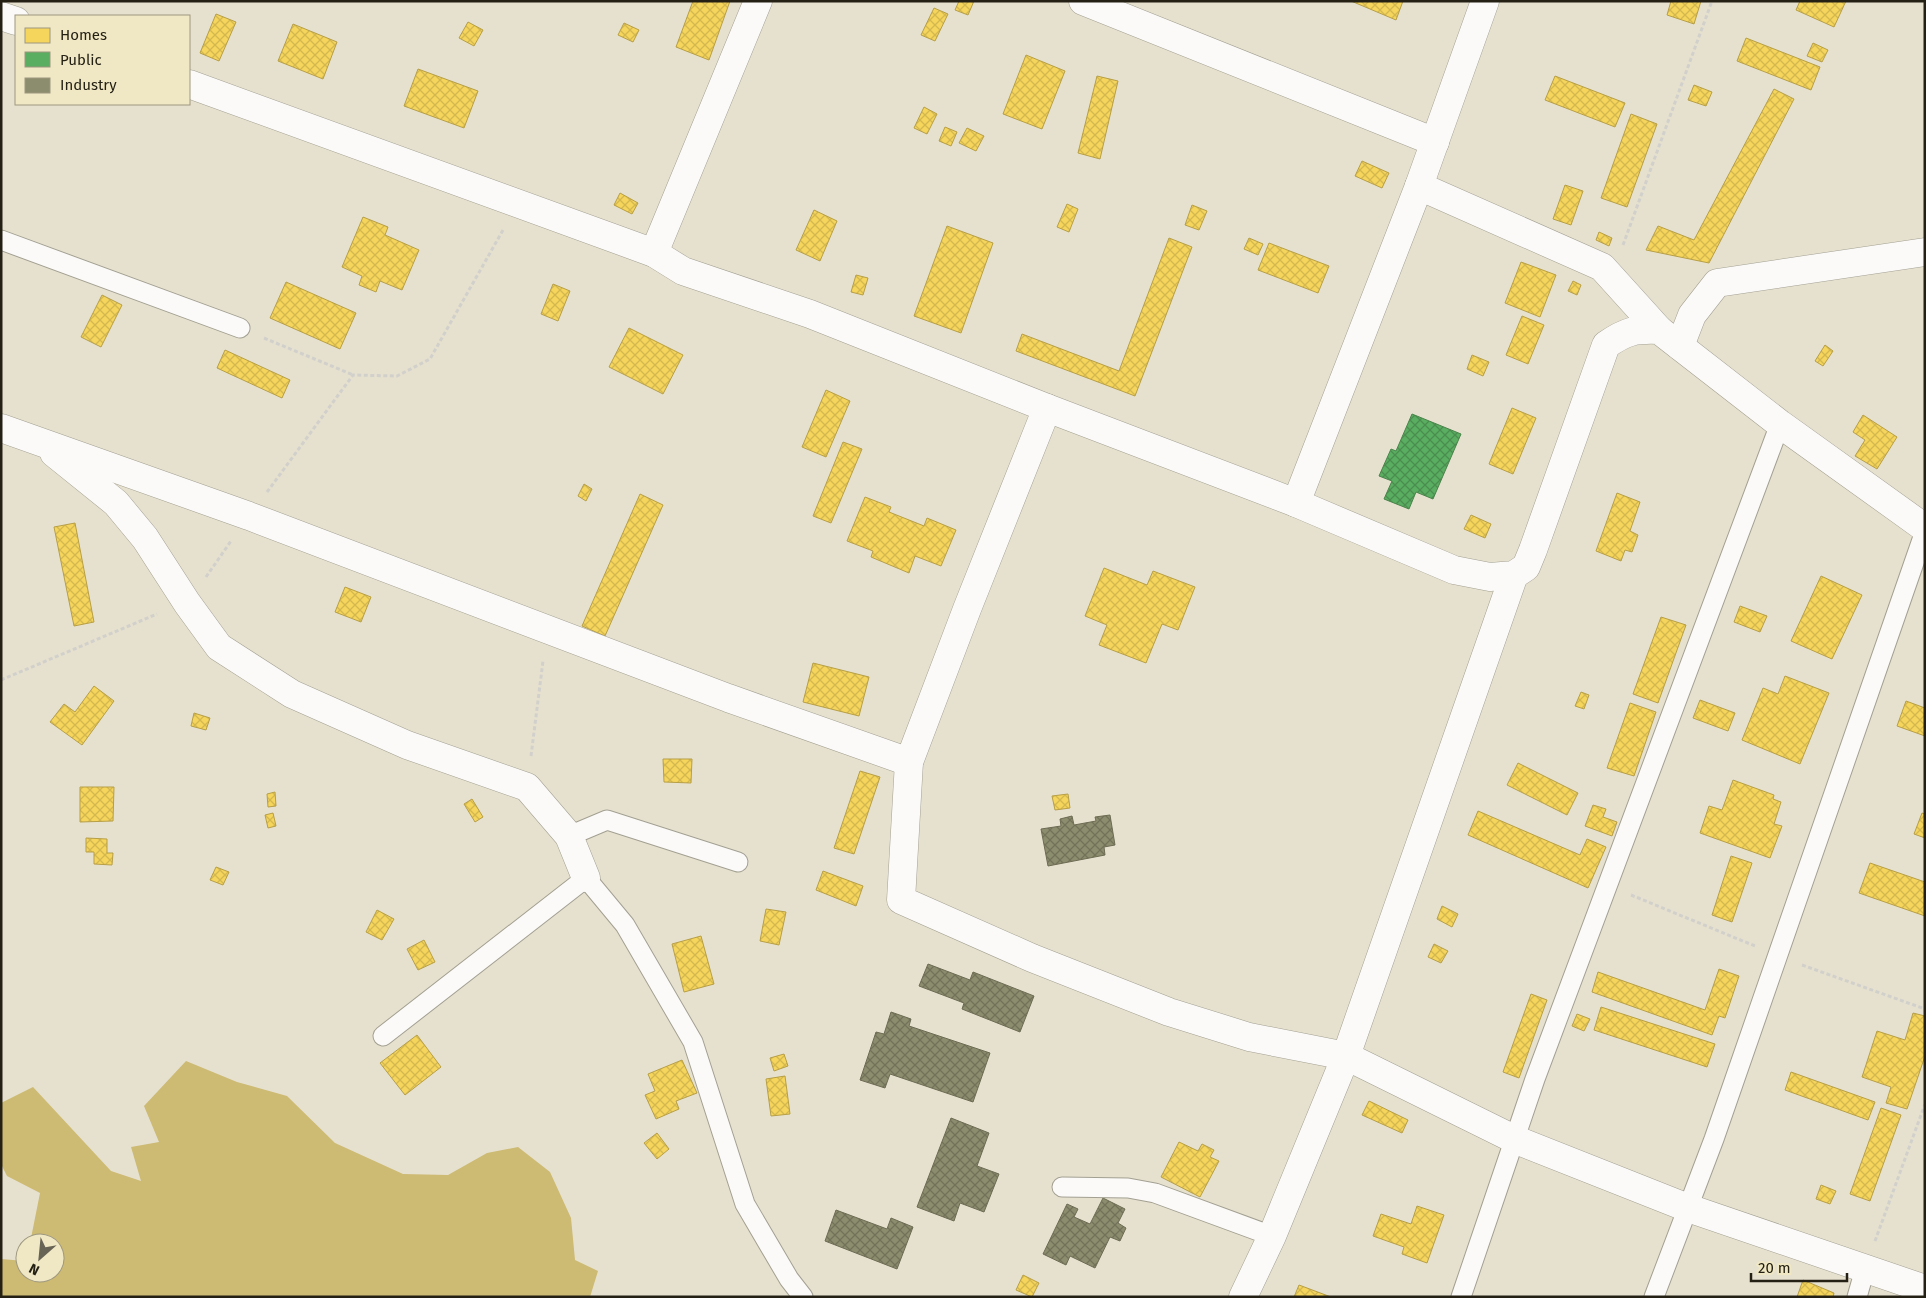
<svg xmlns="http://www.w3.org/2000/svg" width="1926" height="1298" viewBox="0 0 1926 1298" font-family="'Fira Sans',sans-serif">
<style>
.water{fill:#cdba73}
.homes{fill:url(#homes-cross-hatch);stroke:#b79f46}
.public{fill:url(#public-cross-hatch);stroke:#4a844a}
.industry{fill:url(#industry-cross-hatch);stroke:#6d6c53}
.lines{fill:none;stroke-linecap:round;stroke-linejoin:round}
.service-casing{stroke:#a3a092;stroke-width:21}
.minor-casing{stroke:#a3a092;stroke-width:29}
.tertiary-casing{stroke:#a3a092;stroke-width:29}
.path{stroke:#d2d0cb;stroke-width:3;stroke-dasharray:4 2.5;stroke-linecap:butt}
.service{stroke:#fbfaf8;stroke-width:19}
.minor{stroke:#fbfaf8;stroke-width:28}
.tertiary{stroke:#fbfaf8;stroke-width:28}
</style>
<defs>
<pattern id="homes-cross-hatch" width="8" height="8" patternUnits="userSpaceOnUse" patternTransform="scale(1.25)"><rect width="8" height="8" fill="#f6d55c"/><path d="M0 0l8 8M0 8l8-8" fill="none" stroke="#d3b74f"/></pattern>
<pattern id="public-cross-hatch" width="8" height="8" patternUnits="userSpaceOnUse" patternTransform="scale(1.25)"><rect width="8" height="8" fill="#5aae61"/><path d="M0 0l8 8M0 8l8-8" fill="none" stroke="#4a8d4f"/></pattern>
<pattern id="industry-cross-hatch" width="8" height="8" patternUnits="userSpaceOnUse" patternTransform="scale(1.25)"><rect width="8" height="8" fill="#8c8c6e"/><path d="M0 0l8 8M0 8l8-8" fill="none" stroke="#727259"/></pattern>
</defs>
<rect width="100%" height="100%" fill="#e6e1cf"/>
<!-- water -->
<path class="water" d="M186,1061L237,1082L287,1096L335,1143L403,1174L448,1175L487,1153L518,1147L550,1172L571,1218L575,1260L598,1271L590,1297H1V1259L25,1261V1273H55V1243H30L40,1193L7,1176L1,1164V1103L33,1087L111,1171L141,1181L131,1147L159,1142L144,1106Z"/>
<!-- homes -->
<g class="homes">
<path d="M693,1H730L709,60L676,47Z"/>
<path d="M959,1H974L968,15L955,10Z"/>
<path d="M1351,1H1403L1396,20Z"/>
<path d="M1671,1H1701L1694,24L1667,15Z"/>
<path d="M1800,1H1846L1834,27L1796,10Z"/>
<path d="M934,8L948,14L935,41L921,35Z"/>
<path d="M216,14L236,22L219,61L200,53Z"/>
<path d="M468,22L483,30L474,46L459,38Z"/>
<path d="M624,23L639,30L633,42L618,35Z"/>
<path d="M293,24L337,42L323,79L278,61Z"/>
<path d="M1746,38L1820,67L1811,90L1737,61Z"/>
<path d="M1813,43L1828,50L1822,62L1807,56Z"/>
<path d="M1026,55L1065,71L1042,129L1003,114Z"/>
<path d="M418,69L478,91L464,128L404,106Z"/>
<path d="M1097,76L1118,81L1100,159L1078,153Z"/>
<path d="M1555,76L1625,103L1615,127L1545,100Z"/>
<path d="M1694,85L1712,92L1706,106L1688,100Z"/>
<path d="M1774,89L1794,99L1709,263L1646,250L1658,226L1694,240Z"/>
<path d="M924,107L937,114L927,134L914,128Z"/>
<path d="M1631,114L1657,124L1627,207L1601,198Z"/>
<path d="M945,127L957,132L951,146L939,141Z"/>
<path d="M967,128L984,136L976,151L959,143Z"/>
<path d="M1362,161L1389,173L1382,188L1355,176Z"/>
<path d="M1565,185L1583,191L1571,225L1553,219Z"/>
<path d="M620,193L638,203L632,214L614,205Z"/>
<path d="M1067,204L1078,209L1069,232L1057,227Z"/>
<path d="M1192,205L1207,211L1199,230L1185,225Z"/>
<path d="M814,210L837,221L820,261L796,250Z"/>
<path d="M363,217L388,227L385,235L419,250L402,290L380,281L376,292L359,285L362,276L342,267Z"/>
<path d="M947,226L993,243L961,333L914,316Z"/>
<path d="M1599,232L1612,238L1609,246L1596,240Z"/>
<path d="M1169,238L1192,247L1135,396L1016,351L1022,334L1119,371Z"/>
<path d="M1249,238L1263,244L1258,255L1244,249Z"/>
<path d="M1269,243L1329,266L1318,293L1258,270Z"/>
<path d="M1521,262L1556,275L1540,317L1505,303Z"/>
<path d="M856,275L868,278L863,295L851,292Z"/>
<path d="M1573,281L1581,285L1577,295L1568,291Z"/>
<path d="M286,282L356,313L340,349L270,318Z"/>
<path d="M553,284L570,291L558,321L541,314Z"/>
<path d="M102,295L122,305L101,347L81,337Z"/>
<path d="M1522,316L1544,325L1528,364L1506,355Z"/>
<path d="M629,328L683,355L663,394L609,367Z"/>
<path d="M1825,345L1833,351L1823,366L1815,361Z"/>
<path d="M225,350L290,380L282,398L217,368Z"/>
<path d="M1472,355L1489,362L1483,376L1467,369Z"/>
<path d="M826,390L850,401L826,457L802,447Z"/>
<path d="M1512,408L1536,418L1513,474L1489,464Z"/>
<path d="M1863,415L1897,437L1877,469L1855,456L1865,440L1853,432Z"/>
<path d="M843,442L862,449L831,523L813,516Z"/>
<path d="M584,484L592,489L586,501L578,496Z"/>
<path d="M1617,493L1640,502L1630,531L1638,535L1632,552L1625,550L1621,561L1596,551Z"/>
<path d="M640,494L663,505L605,636L582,626Z"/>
<path d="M865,497L891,507L889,512L924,526L927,518L956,530L941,566L915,556L909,573L871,557L873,551L847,541Z"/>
<path d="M1471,515L1491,524L1485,538L1464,529Z"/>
<path d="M75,523L94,622L74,626L54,527Z"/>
<path d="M1104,568L1147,585L1153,571L1195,587L1178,630L1162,624L1146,663L1099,645L1107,625L1085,616Z"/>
<path d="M1821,576L1862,595L1832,659L1791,641Z"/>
<path d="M345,587L371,597L361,622L335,612Z"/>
<path d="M1740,606L1767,616L1760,632L1734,622Z"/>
<path d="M1661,617L1686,625L1658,703L1633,694Z"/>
<path d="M813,663L869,677L859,716L803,702Z"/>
<path d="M1785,676L1829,693L1800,764L1742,740L1763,688L1778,694Z"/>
<path d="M94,686L114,701L82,745L50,722L64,704L75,712Z"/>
<path d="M1581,692L1589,695L1584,709L1575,706Z"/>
<path d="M1700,700L1735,713L1728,731L1693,718Z"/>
<path d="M1906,701L1925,708V736L1897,726Z"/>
<path d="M1630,703L1656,712L1634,776L1607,768Z"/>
<path d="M194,713L210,718L206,730L191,726Z"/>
<path d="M663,759H692L691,783L664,782Z"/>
<path d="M1518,763L1578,793L1567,815L1507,785Z"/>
<path d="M860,771L880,777L854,854L834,848Z"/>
<path d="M1733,780L1774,795L1773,799L1781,802L1774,824L1782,826L1770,858L1700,833L1709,806L1722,810Z"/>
<path d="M80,787H114L113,821L80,822Z"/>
<path d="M275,792L276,806L268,807L267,794Z"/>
<path d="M1068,794L1070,808L1055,810L1052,796Z"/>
<path d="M472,799L483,817L475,822L464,804Z"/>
<path d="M1593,805L1606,809L1603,817L1617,822L1612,836L1585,826Z"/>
<path d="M1478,811L1580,855L1587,839L1606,847L1588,888L1468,835Z"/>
<path d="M273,813L276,826L268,828L265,815Z"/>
<path d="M1922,813L1925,814V838L1914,834Z"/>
<path d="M86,838L107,839V853H113L112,865L94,864V852H86Z"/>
<path d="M1731,856L1752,863L1732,922L1712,915Z"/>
<path d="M1870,863L1925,882V916L1859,893Z"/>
<path d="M216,867L229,872L223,885L210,880Z"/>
<path d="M823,871L863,886L856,906L816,890Z"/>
<path d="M1442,906L1458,914L1452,927L1437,919Z"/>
<path d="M766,909L786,912L779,945L760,941Z"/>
<path d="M377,910L394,919L382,940L366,932Z"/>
<path d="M701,936L714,984L684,992L672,944Z"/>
<path d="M424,940L435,962L418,970L407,949Z"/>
<path d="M1434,944L1448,951L1441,963L1428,957Z"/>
<path d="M1719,969L1739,976L1725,1018L1719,1016L1712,1035L1592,992L1598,972L1705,1010Z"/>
<path d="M1531,994L1547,1000L1519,1078L1503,1072Z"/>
<path d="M1601,1007L1715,1044L1707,1067L1594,1030Z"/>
<path d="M1913,1013L1925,1016V1056L1907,1109L1886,1103L1891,1087L1862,1077L1877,1031L1905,1040Z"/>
<path d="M1577,1014L1590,1019L1584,1031L1572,1026Z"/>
<path d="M417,1035L441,1067L405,1095L380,1063Z"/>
<path d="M784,1054L788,1066L774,1071L770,1058Z"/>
<path d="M682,1060L697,1093L676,1101L679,1109L656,1119L645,1095L655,1091L648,1074Z"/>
<path d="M1791,1072L1875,1102L1868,1120L1785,1090Z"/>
<path d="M785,1076L790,1114L771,1116L766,1079Z"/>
<path d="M1369,1101L1408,1120L1402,1133L1362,1115Z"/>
<path d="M1881,1108L1901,1115L1870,1201L1850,1194Z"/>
<path d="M657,1133L669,1149L657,1159L644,1143Z"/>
<path d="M1179,1142L1198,1151L1202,1144L1214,1150L1210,1157L1219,1161L1200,1197L1161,1177Z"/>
<path d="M1821,1185L1836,1191L1830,1204L1816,1199Z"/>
<path d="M1417,1206L1444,1215L1427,1263L1402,1254L1404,1247L1373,1236L1381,1214L1411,1224Z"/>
<path d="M1023,1275L1039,1283L1032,1297L1016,1290Z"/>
<path d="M1803,1280L1834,1293L1833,1297H1797Z"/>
<path d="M1299,1285L1331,1297H1294Z"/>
</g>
<!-- public -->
<path class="public" d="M1412,414L1461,434L1433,499L1416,492L1409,509L1384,499L1392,481L1379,476L1391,449L1396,451Z"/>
<!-- industry -->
<g class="industry">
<path d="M1110,815L1115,845L1104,847L1105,855L1048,866L1041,829L1061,826L1060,819L1072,816L1074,825L1096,821L1095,817Z"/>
<path d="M928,964L970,980L973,972L1034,996L1020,1032L962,1009L964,1003L919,986Z"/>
<path d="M891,1012L911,1019L909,1026L990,1053L973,1102L890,1074L885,1088L860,1080L876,1032L884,1034Z"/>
<path d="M951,1118L989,1133L977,1166L999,1174L984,1212L960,1203L954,1221L917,1207Z"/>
<path d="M1103,1198L1125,1209L1118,1223L1126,1228L1120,1241L1110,1237L1095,1268L1070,1256L1066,1265L1043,1254L1067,1204L1078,1209L1074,1217L1090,1224Z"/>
<path d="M836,1210L887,1229L891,1218L913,1227L897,1269L825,1241Z"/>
</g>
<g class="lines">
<!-- service casing -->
<g class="service-casing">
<g id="service">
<path d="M1,240L240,328"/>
<path d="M569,836L607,820L738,862"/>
<path d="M383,1036L586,878L625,925L693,1042L745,1204L789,1279L803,1297"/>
<path d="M1062,1187L1128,1188L1155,1193L1272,1236"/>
<path d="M1461,1297L1535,1079L1780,424"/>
<path d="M1654,1297L1714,1139L1925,531"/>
<path d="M1857,1297L1865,1269"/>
</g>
</g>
<!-- minor casing -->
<g class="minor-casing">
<g id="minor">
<path d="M1083,1L1435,142"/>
<path d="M1,16L16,21"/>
<path d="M189,84L654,253L683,271L810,314L1047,408L1296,503"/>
<path d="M1419,186L1602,267L1659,330"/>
<path d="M654,253L758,1"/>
<path d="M1047,408L967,609L909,762L901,900L1032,958L1169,1012L1249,1037L1346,1056L1516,1140L1688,1208L1925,1289"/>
<path d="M1,428L249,516L728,698L909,762"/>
<path d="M54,453L116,503L145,538L187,603L219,647L292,694L407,745L527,787L569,836L586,878"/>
<path d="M1243,1297L1272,1236L1346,1056L1514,575"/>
</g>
</g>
<!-- tertiary casing -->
<g class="tertiary-casing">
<g id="tertiary">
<path d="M1485,1L1419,186L1296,503L1454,570L1490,577L1514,575L1526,567L1533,550L1606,345C1626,331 1635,329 1659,330L1780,424L1925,528"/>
<path d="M1680,346L1692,315L1717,283L1925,252"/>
</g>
</g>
<!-- path -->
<g class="path">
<path d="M1623,245L1712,1"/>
<path d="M264,338L353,375"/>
<path d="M267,492L353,375L397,376L430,359L503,230"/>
<path d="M206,577L231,541"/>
<path d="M1,680L157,614"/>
<path d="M531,756L543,661"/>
<path d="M1631,895L1755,946"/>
<path d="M1802,965L1925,1009"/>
<path d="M1875,1241L1925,1104"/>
</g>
<!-- service -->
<use href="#service" class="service"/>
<!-- minor -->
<use href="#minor" class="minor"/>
<!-- tertiary -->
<use href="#tertiary" class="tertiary"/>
</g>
<!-- border -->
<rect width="1926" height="1298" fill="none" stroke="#242114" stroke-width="5"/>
<!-- legend -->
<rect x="15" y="15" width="175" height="90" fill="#f0e7c5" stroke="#9e987e"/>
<rect x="25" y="28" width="25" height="15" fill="#f6d55c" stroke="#9e987e"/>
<text x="60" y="40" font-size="15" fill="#242114">Homes</text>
<rect x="25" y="52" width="25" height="15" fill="#5aae61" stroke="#9e987e"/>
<text x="60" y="65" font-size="15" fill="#242114">Public</text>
<rect x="25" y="78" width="25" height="15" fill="#8c8c6e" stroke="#9e987e"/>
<text x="60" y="90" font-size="15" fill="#242114">Industry</text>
<!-- north arrow -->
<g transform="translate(40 1258) rotate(207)"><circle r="24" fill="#f0e7c5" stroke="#9e987e"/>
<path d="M0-4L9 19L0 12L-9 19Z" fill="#686455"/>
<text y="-8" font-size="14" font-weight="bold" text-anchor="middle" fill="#242114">N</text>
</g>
<!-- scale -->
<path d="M1751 1273v8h96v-8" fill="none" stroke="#242114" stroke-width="2.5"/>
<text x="1758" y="1273" font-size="15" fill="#242114" stroke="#f0e7c5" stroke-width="4" paint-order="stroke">20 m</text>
</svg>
